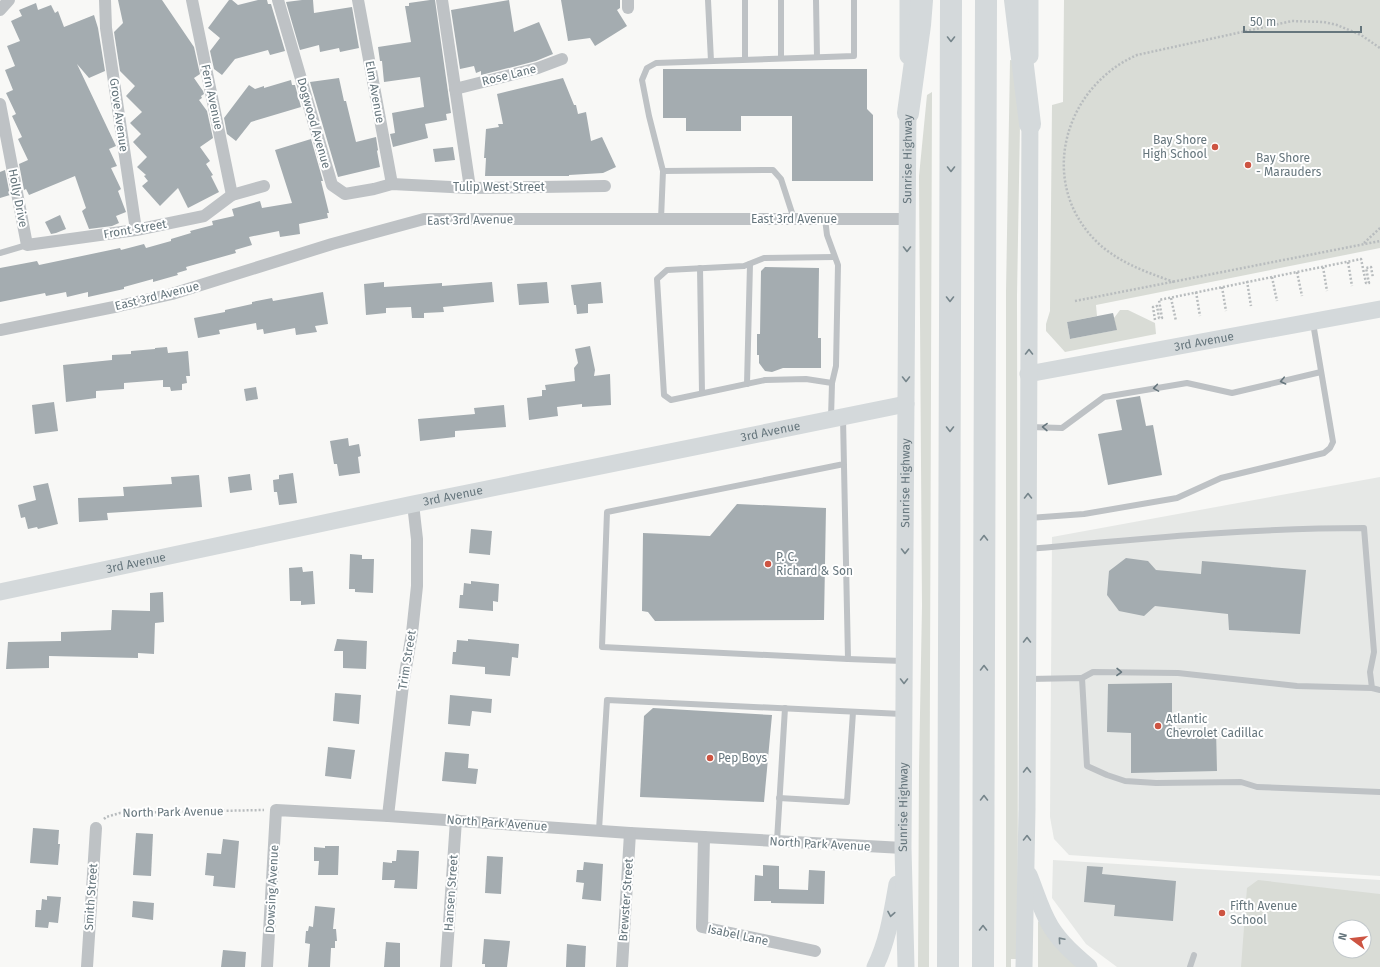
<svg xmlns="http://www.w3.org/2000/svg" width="1380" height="967" viewBox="0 0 1380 967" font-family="'Fira Sans',sans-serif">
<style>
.built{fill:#e6e8e6;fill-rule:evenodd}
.green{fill:#d9dcd6;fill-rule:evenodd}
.building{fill:#a4acb0}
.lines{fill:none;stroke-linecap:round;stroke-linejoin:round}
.path{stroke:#b8bcbe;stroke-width:2.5;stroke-dasharray:2 2;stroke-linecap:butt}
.lane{stroke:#bec2c5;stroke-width:6}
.street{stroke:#bec2c5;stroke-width:12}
.secondary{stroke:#d4d9db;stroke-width:17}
.highway{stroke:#d4d9db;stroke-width:22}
.oneway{stroke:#76858b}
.oneway2{stroke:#66767d}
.poi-dot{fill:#cd5442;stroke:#fff;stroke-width:1.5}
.labels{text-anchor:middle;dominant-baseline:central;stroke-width:4;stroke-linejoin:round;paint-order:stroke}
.street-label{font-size:12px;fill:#66767d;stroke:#fff}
.poi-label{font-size:12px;fill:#66767d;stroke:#fff;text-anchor:start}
</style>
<rect width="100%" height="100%" fill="#f8f8f6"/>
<!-- built -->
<g class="built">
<path d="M1380,477V876L1069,855L1054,839L1050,817L1052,537Z"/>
<path d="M1053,860L1380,880V967H1117L1086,944L1052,898ZM1340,927H1364V951H1340Z"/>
</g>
<!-- green -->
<g class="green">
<path d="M1064,0H1380V248L1096,305L1097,316L1067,322L1070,339L1116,330L1114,318L1120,310H1128L1155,323L1156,334L1065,352L1046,331V324L1050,311L1052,105L1063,102Z"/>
<path d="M1010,60L1015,61L1020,124L1017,296L1018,959H1011V967H1006V292Z"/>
<path d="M932,92L929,967H918L919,768L922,606L919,176L927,95Z"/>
<path d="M1258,880L1380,894V967H1241L1247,888ZM1340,927H1364V951H1340Z"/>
<path d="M1038,921L1079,967H1038Z"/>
</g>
<!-- building -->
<g class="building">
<path d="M118,0H162L194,47L200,74L194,78L203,91L204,94L201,96L202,98L199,100L207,111L213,138L200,147L210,161L206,164L213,175L211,176L219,192L188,208L178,188L160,206L142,186L148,181L144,176L146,175L137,167L147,157L133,142L141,134L130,123L142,112L126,96L135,86L120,71L114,32L123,23Z"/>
<path d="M229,0H232L238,5L258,0H267L268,4H271L285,51L270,55L268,50L235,59L222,75L214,69L210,51L220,38L208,28Z"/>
<path d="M302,0H313L314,13L352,7L359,48L340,52L339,48L320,52L319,45L300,50L286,2Z"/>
<path d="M430,0H435L451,113L446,114L447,120L425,124L428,138L393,147L390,134L395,133L392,113L424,107L420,77L384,82L382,61H380L378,47L411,42L405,6H409V3Z"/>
<path d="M509,0L514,32L539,22L553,54L536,61L481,75V71L476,73L474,66L460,69L451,10Z"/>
<path d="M561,0H620V8L617,10L627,26L595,46L590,38L568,41Z"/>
<path d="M36,3L38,10L51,5L55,13L58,11L64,27L94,15L98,28L105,71L89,78L77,64L116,146L109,149L117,166L111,168L121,189L118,191L126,212L116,216L119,223L112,226L89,229L82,211L86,208L75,176L29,195L26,189L24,190L19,164L28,160L18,139L22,137L12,116L16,114L6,93L13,90L5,70L15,66L7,46L20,41L11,21L22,16L19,10Z"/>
<path d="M663,69H867V109L873,115V181H792V116H741V131H686V118H663Z"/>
<path d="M339,78L344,101H346L356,142L376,137L378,150L377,151L380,167L338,177L310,82Z"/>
<path d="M563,78L574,105H576L578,114L586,112L591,141L602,137L616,167L603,173L569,175V176H485L486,158H484L486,129L499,127L498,124H503L497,94Z"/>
<path d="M291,80L292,85H295L301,107L251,122L236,141L227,134L224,118L249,85L255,89L264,86V88Z"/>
<path d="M311,139L323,181H321L329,213H327L328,218L299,224L300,234L280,237L279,231L249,237L252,245L235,250L236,253L186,267L187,270L177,273L178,275L153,282V279L124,287V289L88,297V292L67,297L66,292L46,296L45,293L0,302V268L37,261L39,265L120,248L121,250L144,244L146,248L171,241V239L191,233L190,231L213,225L212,221L234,216L232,209L260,201L262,208L292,203L275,150Z"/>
<path d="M453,147L455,160L435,162L433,149Z"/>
<path d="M5,170L10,195L0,198V172Z"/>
<path d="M60,215L66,229L56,233L51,234L45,222Z"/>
<path d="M765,267L819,268L818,338H821V368H783L772,372L765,371L759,363V355H757V334H760L761,271Z"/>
<path d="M384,282V287L442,283V286L492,282L494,302L443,307L444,312L424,313V318H412L411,307L386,308V313L366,315L364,284Z"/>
<path d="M547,282L549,303L519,305L517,284Z"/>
<path d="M601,282L603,303L588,304V313L577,314L576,305H574L571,285Z"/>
<path d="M323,292L328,324L315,326L317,332L296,335L295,328L264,334L263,329L257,330L256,323L219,330L220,334L198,338L194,318L225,312V310L252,304V302L272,298L273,301Z"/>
<path d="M1113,313L1117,330L1070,339L1067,322Z"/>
<path d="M590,346L595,370L594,376L610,374L611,405L582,407V404L557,407L558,416L529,420L527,398L542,396V390H546L545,385L575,381L574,368L578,363L575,349Z"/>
<path d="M167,347L168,353L188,351L190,376H186L187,383L182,384V390L171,391L170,387H163V380L124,383V389L96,391V398L66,402L63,365L112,360V355L131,354V351L155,349V348Z"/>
<path d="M256,387L258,399L246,401L244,389Z"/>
<path d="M1140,396L1146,426L1153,425L1162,475L1108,485L1098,434L1122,430L1116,400Z"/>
<path d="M54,402L58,431L35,434L32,405Z"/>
<path d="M504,405L506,427L455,431V437L420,441L418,419L475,414L474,408Z"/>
<path d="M348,438L349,446L359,444L361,456L358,457L360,473L339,476L337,464H334L330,441Z"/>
<path d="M293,473L297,503L279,505L277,492H274L273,480L279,479V475Z"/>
<path d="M250,474L252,490L230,493L228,477Z"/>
<path d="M199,475L202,507L107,513L108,520L79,522L78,498L124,496L123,487L172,484L171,477Z"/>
<path d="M48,483L58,524L38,529L37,527L28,529L25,517L21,518L18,505L36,500L33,486Z"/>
<path d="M737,504L826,508L824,620L655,621L648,612L642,611L643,533L710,536Z"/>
<path d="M471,529L492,531L490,555L469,553Z"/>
<path d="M350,554L362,555V559H374L373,593L355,592V589H349Z"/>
<path d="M1126,558L1148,561L1156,570L1201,574L1202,561L1306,570L1300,634L1229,630L1228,614L1155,606L1144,616L1119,611L1107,595L1109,571Z"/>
<path d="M302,567L303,572L313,571L315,604L301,605V601H290L289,568Z"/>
<path d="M471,581L499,584L498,602L493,601V611L459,608L460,595H463L464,583L471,584Z"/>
<path d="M163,592L164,622L155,623L154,654L138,653V658L49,656V668L6,669L8,642L61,641V632L111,630L112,610L150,611V593Z"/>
<path d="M337,639L367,641L366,669L343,668V651H334Z"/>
<path d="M468,639L519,644L518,658L512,657L510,676L485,674V667L452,664L453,652H456L457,640L468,641Z"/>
<path d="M1172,683V728L1216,729L1217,771L1131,773V733L1107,732L1108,684Z"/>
<path d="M335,693L361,695L359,724L333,721Z"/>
<path d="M450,695L492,699L491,713L472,711L470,726L448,724Z"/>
<path d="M653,708L772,715L764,802L640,797L644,716Z"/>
<path d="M328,747L355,750L351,779L325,776Z"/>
<path d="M445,752L469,754L468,768L478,769L476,784L442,781Z"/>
<path d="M33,828L59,830L58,844H60L58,865L30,863Z"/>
<path d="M136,833L153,834L151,876L133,875Z"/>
<path d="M223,839L239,841L235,888L213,886L214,876L205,875L207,853L221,854Z"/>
<path d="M325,846H339L338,875H318L319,861H314V847L325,848Z"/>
<path d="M397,850L419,851L417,889L394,888L395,880H382L383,862L392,863V861H396Z"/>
<path d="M487,856L503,857L501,894L485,893Z"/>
<path d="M584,862L603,864L601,901L582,899L584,883L576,882L577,870H583Z"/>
<path d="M763,865L779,866V889L808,890L809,870L825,871L824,904L771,903V901H754L755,875L763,876Z"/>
<path d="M1087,866L1103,867L1102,874L1176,881L1173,921L1114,916L1115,905L1084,902Z"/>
<path d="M47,896L61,897L58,923L49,922L48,928L35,927L36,910H41L42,899L47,900Z"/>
<path d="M133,901L154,903L153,920L132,917Z"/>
<path d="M315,906L335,908L333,929H336L337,941H335V948H331L330,967H308L310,944L305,943L306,931H308L309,926L313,927Z"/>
<path d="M484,939L510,941L507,967H485V964H482Z"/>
<path d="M386,942L400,943V967H384Z"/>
<path d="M567,944L586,946L585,967H566Z"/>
<path d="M223,950L246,952L245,967H221Z"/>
</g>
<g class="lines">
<!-- path -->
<g class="path">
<path d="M1364,243L1380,228"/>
<path d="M1348,262L1352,286"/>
<path d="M1323,267L1327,291"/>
<path d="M1297,272L1302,296"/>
<path d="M1272,277L1277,301"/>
<path d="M1247,281L1251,306"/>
<path d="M1174,282C1146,272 1117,262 1096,241C1037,182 1064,87 1137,55L1292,21L1324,22L1337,25L1361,35L1380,48"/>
<path d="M1222,287L1226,311"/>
<path d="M1196,292L1200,316"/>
<path d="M1171,298L1176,321"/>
<path d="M1075,301L1380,241"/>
<path d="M1155,320L1153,307L1157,306L1159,318H1162L1159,300L1361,259L1366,283H1369L1366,268L1371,267L1373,278"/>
<path d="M104,819L106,817L120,813L264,810"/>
</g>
<!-- lane -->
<g class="lane">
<path d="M708,0L711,61"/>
<path d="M745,0V59"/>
<path d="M816,0L817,57"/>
<path d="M781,58V0"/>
<path d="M661,219L663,171"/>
<path d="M794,219L781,179L773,170L663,171L649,116L642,80L647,68L656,63L854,56V0"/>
<path d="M825,219L827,235L838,265L836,366L832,383L831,418"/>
<path d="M0,253L27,245"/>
<path d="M700,268L702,393"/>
<path d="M832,383L806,379L765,380L671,400L664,395L657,279L667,270L744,266L764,258L834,257"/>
<path d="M747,384L750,264"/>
<path d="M843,418L848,659L602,647L607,512L844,464"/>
<path d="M1030,427L1062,428L1104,397L1187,383L1232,393L1321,372"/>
<path d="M1029,518L1084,514L1177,498L1221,478L1324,453L1330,448L1333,442L1313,323"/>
<path d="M1029,549C1140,539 1252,528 1364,528L1374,652L1370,672L1372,688L1380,690"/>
<path d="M848,659L902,661"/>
<path d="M1082,678L1093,672L1178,673L1297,686L1372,688"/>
<path d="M1029,679L1082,678L1087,766L1107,775L1125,781L1156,783L1241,782L1257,787L1380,792"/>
<path d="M779,798L847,802L853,712"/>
<path d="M599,830L607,700L902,714"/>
<path d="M777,841L785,708"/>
<path d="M1190,967L1194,955"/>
</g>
<!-- street -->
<g class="street">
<path d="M105,0L106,28L136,230"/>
<path d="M192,0L232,195"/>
<path d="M278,0L332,185L345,194L374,189L392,184L470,188L605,186"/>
<path d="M358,0L392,184"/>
<path d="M442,0L470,188"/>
<path d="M628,0V8"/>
<path d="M0,10L9,0"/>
<path d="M455,89L538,68L562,59"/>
<path d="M0,104L27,245L136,230L204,216L232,195L264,186"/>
<path d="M0,330L119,306L172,294L332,244L424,219H907"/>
<path d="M388,816L403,685L412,633L417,586V539L413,504"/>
<path d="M704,837L702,927L815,951"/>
<path d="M87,967L96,828"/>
<path d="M267,967L276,810L388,816L630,833L903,848"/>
<path d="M446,967L456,820"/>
<path d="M622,967L630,833"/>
</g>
<!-- secondary -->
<g class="secondary">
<path d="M908,56V0"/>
<path d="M1030,56V0"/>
<path id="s1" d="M1028,374L1380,309"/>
<path id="s2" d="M0,592L413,504L906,404"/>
<path d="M1029,875C1036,892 1041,911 1051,927C1061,943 1075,955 1089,967"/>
<path d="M875,967C888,941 892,912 897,884"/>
<path id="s3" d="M906,967L903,848L908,100"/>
<path d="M1024,967L1027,809L1030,112"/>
</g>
<!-- highway -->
<g class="highway">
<path d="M1015,0L1030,124"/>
<path d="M908,113L920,25L922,0"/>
<path d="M948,967L951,0"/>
<path d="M983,967L986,0"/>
</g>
</g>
<!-- one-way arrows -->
<defs><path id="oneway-chevron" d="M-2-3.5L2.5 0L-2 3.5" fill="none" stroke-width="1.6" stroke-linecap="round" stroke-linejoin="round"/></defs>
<g class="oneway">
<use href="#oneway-chevron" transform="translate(951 39) rotate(90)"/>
<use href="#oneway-chevron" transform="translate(951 169) rotate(90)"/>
<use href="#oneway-chevron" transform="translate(907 249) rotate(90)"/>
<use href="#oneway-chevron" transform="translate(950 299) rotate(90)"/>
<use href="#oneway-chevron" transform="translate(1029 352) rotate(-90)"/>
<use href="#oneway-chevron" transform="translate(906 379) rotate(90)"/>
<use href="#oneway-chevron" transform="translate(950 429) rotate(90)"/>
<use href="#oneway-chevron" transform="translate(1028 496) rotate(-90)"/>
<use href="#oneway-chevron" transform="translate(984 538) rotate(-90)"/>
<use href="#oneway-chevron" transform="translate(905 551) rotate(90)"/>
<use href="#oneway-chevron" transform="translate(1027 640) rotate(-90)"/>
<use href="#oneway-chevron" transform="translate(984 668) rotate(-90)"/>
<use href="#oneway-chevron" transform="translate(904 681) rotate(90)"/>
<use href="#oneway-chevron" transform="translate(1027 770) rotate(-90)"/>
<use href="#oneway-chevron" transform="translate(984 798) rotate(-90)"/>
<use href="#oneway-chevron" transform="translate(1027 838) rotate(-89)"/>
<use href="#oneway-chevron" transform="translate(891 914) rotate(100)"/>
<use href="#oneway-chevron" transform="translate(983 928) rotate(-90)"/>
<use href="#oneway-chevron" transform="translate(1061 940) rotate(-131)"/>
</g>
<g class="oneway2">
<use href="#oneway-chevron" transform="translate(1283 381) rotate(168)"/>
<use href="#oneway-chevron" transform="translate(1156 388) rotate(171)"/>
<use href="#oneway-chevron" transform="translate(1045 427) rotate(-179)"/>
<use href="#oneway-chevron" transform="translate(1119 672) rotate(1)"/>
</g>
<!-- markers -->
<g class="poi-dot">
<circle cx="1215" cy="147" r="4"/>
<circle cx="1248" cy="165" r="4"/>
<circle cx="768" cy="564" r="4"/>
<circle cx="1158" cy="726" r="4"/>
<circle cx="710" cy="758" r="4"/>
<circle cx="1222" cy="913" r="4"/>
</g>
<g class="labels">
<!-- street labels -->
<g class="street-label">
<text transform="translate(509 75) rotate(-14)">Rose Lane</text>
<text transform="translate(375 92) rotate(80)">Elm Avenue</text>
<text transform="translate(212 97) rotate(78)">Fern Avenue</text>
<text transform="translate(119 115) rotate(82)">Grove Avenue</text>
<text transform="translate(314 123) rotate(74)">Dogwood Avenue</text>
<text stroke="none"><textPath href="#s3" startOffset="808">Sunrise Highway</textPath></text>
<text x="499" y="187">Tulip West Street</text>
<text transform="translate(18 198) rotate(79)">Holly Drive</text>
<text x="794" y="219">East 3rd Avenue</text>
<text transform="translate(470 220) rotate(-1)">East 3rd Avenue</text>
<text transform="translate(135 229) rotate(-10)">Front Street</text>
<text transform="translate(157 296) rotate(-14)">East 3rd Avenue</text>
<text stroke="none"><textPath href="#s1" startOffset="179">3rd Avenue</textPath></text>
<text stroke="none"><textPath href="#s2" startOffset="787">3rd Avenue</textPath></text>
<text stroke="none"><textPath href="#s3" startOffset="484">Sunrise Highway</textPath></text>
<text stroke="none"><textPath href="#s2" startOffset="463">3rd Avenue</textPath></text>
<text stroke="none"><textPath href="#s2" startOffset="139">3rd Avenue</textPath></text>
<text transform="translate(407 660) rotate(-81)">Trim Street</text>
<text stroke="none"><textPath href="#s3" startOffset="160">Sunrise Highway</textPath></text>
<text transform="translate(173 812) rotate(-1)">North Park Avenue</text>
<text transform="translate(497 823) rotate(4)">North Park Avenue</text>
<text transform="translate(820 844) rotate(3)">North Park Avenue</text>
<text transform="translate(272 889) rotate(-87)">Dowsing Avenue</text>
<text transform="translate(451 893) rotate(-86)">Hansen Street</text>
<text transform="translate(91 897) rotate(-86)">Smith Street</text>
<text transform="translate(626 900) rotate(-86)">Brewster Street</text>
<text transform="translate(738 935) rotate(12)">Isabel Lane</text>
</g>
<!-- poi labels -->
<g class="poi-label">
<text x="1207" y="140" text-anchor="end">Bay Shore<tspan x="1207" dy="14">High School</tspan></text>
<text x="1256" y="158">Bay Shore<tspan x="1256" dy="14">- Marauders</tspan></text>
<text x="776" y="557">P. C.<tspan x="776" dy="14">Richard &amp; Son</tspan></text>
<text x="1166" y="719">Atlantic<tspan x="1166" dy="14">Chevrolet Cadillac</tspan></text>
<text x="718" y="758">Pep Boys</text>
<text x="1230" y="906">Fifth Avenue<tspan x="1230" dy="14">School</tspan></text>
</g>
</g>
<!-- north arrow -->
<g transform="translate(1352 939) rotate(285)"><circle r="19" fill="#ffffff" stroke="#c2c8cb"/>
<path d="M0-3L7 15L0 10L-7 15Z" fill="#cd5442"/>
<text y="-6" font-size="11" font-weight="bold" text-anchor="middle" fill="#66767d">N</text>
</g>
<!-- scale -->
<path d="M1244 26v6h117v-6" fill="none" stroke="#66767d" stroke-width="2"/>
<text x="1250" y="26" font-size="12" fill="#66767d" stroke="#ffffff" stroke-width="3" paint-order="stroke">50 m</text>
</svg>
